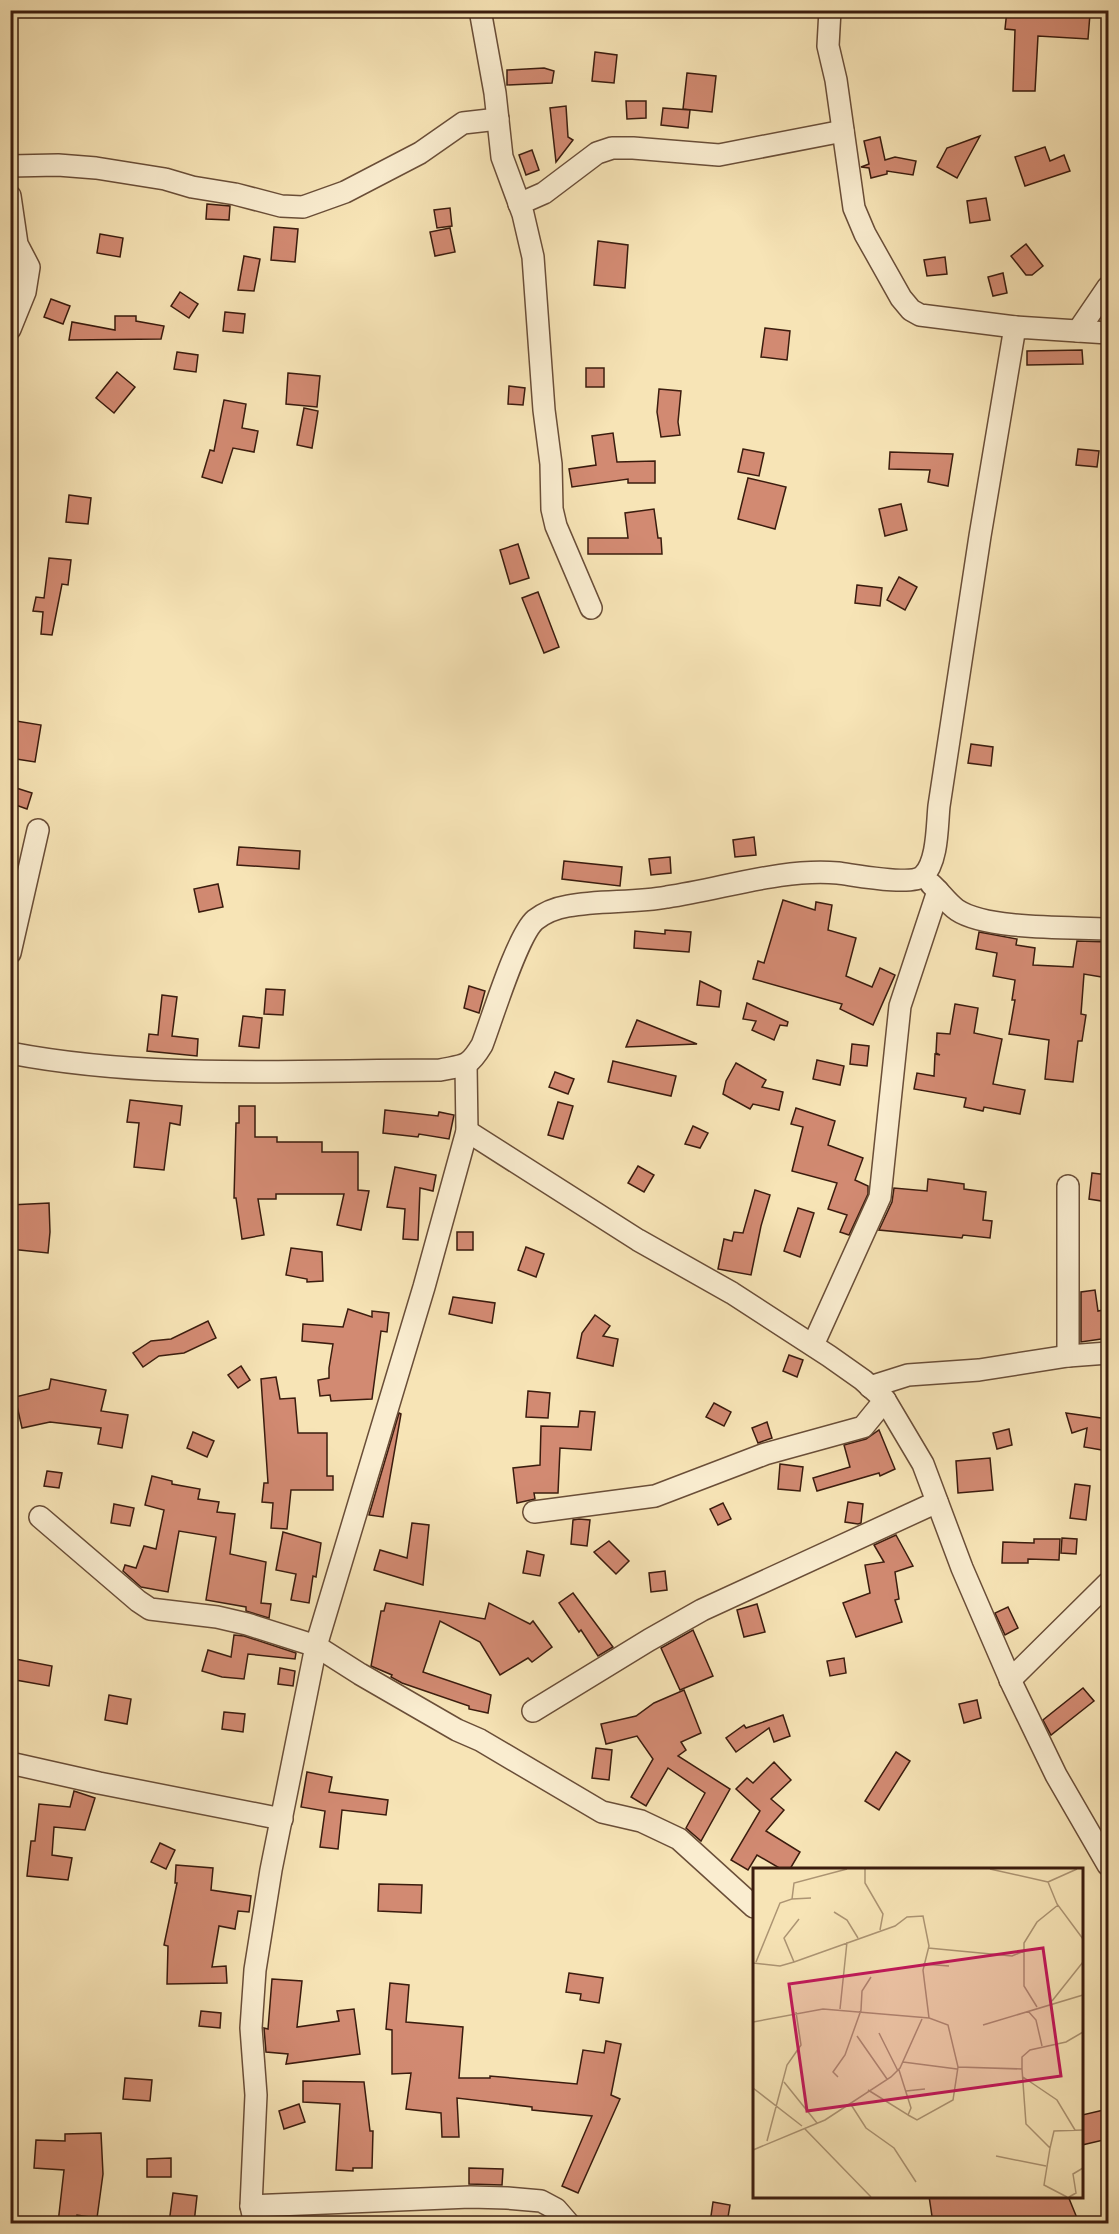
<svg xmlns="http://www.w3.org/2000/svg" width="1119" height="2234" viewBox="0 0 1119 2234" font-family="'IM FELL French Canon',serif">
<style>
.building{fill:#d28a72;stroke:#3b1c0e;stroke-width:1.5}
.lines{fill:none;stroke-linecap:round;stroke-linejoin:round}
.minor-casing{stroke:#6a4e38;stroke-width:24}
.minor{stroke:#faedd0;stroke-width:21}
.inset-road{fill:none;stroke:#ac9473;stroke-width:1.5}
.view{fill:#c2185b;fill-opacity:0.15;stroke:#c2185b;stroke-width:3}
.inset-edge{fill:none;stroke:#3b1c0e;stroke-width:3}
</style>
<rect width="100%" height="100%" fill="#f7e4b6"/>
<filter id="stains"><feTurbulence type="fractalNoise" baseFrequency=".00333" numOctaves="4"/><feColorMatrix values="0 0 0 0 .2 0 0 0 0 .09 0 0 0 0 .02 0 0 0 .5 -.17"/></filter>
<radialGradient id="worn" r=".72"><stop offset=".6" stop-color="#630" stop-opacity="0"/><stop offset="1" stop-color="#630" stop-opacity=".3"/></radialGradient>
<!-- building -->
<g class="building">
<path d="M1007,10H1062L1090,14L1088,39L1038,36L1035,91H1013L1015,30L1005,29Z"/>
<path d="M595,52L617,55L614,83L592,81Z"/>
<path d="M544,68L554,71L552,83L507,85V70Z"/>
<path d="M687,73L716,76L712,112L683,109Z"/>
<path d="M626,101H646V118L627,119Z"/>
<path d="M566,106L568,137L573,140L556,162L550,108Z"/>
<path d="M663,108L690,110L688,128L661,125Z"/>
<path d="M980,136L957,178L937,167L947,148Z"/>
<path d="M880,137L885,160L895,157L916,161L913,175L887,171V174L871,178L869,168L861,167L869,164L864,141Z"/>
<path d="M1045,147L1050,161L1064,155L1070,171L1025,186L1015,157Z"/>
<path d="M532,150L539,170L526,175L519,155Z"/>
<path d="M986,198L990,220L970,223L967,201Z"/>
<path d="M207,204L230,206L229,220L206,219Z"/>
<path d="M450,208L452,226L437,228L434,210Z"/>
<path d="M274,227L298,229L295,262L271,260Z"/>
<path d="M450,228L455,252L435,256L430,232Z"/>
<path d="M100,234L123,238L120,257L97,253Z"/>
<path d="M598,241L628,245L625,288L594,285Z"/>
<path d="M1026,244L1043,266L1032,275H1026L1011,256Z"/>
<path d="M244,256L260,259L254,291L238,290Z"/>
<path d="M945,257L947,274L927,276L924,260Z"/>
<path d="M1003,273L1007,293L993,296L988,277Z"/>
<path d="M180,292L198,304L189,318L171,306Z"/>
<path d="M51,299L70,306L63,324L44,317Z"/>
<path d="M225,312L245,314L243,333L223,331Z"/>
<path d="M115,316H136V321L164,326L161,339L69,340L72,322L115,330Z"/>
<path d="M765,328L790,331L787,360L761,357Z"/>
<path d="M1082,350L1083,364L1027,365V351Z"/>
<path d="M177,352L198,355L196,372L174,369Z"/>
<rect x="586" y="368" width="18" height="19"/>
<path d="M117,372L135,387L114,413L96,398Z"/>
<path d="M288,373L320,376L317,407L286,404Z"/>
<path d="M509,386L525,388L523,405L508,404Z"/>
<path d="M659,389L681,391L678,422L680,435L661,437L657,412Z"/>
<path d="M224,400L246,404L242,428L258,431L254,452L233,448L222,483L202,477L210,450L214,451Z"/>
<path d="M304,408L318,411L312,448L297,445Z"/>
<path d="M613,433L617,462L655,461V483H628V479L572,487L569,469L596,465L592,436Z"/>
<path d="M743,449L764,453L759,476L738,472Z"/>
<path d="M1078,449L1099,451L1097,467L1076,465Z"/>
<path d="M890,452L953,454L948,486L928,482L930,470L889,469Z"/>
<path d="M748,478L786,487L775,529L738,519Z"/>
<path d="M69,495L91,498L88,524L66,522Z"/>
<path d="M901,504L907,530L885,536L879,509Z"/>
<path d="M654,509L658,538H661L662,554H588V538H628L625,513Z"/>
<path d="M518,544L529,578L510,584L500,550Z"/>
<path d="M49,558L71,560L68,585L62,584L52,635L41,634L43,612L33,611L36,597L44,598Z"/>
<path d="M899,577L917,587L905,610L887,600Z"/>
<path d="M857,585L882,588L880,606L855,603Z"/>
<path d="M538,592L559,647L544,653L522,598Z"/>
<path d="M10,720L41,725L35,762L10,758Z"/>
<path d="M971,744L993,747L991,766L968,763Z"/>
<path d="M10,786L32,793L27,809L10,803Z"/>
<path d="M754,837L756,855L735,857L733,840Z"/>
<path d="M239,847L300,851L299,869L237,865Z"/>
<path d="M670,857L671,873L651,875L649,859Z"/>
<path d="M564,861L622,867L620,886L562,879Z"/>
<path d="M218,884L223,907L199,912L194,889Z"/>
<path d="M783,900L815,910L816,902L832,905L828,930L856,938L846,976L872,987L880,968L895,975L873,1025L840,1009L842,1004L753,979L758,961L764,963Z"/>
<path d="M665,930L691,932L689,952L634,948L635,931L665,934Z"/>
<path d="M979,932L1017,939L1016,945L1035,948L1033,965L1073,967L1077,941L1108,942V978L1084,974L1081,1014L1086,1015L1082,1041H1078L1073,1082L1045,1079L1049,1040L1009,1034L1015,1000H1012L1015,980L993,976L997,953L976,949Z"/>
<path d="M700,981L721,991L719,1007L697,1005Z"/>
<path d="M469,986L485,991L479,1013L464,1008Z"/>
<path d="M266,989L285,990L283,1015L264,1014Z"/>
<path d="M162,995L177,997L172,1036L198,1039L197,1056L147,1051L149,1034L158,1035Z"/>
<path d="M747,1003L788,1022L787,1026L780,1025L774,1040L752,1030L756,1021L743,1019Z"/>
<path d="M955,1004L978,1008L974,1033L1002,1039L993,1084L1025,1090L1020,1114L984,1107L983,1111L964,1107L966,1098L914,1089L917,1073L934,1076L935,1054L940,1055L936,1053L937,1033L950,1034Z"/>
<path d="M243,1016L262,1018L259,1048L239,1046Z"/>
<path d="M637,1020L697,1044L626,1047Z"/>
<path d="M852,1044L869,1046L867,1066L850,1064Z"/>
<path d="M817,1060L844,1066L840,1085L813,1079Z"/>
<path d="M613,1061L676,1076L671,1096L608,1082Z"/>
<path d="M736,1063L766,1080L762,1087L783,1092L779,1110L753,1104L750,1109L723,1094L726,1081Z"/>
<path d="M555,1072L574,1079L568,1094L549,1087Z"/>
<path d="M130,1100L182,1106L180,1125L170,1123L164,1170L134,1167L139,1123L127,1122Z"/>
<path d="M558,1102L573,1106L563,1139L548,1135Z"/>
<path d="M239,1106H255V1137H277V1142H322V1152H358V1190L369,1191L361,1230L337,1225L344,1194H276V1199H258L264,1235L242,1239L236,1198H234L236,1123H239Z"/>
<path d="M796,1108L835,1121L828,1145L863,1158L855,1180L868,1186V1194L849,1235L840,1232L847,1215L828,1209L837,1183L792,1171L803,1127L791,1124Z"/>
<path d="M385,1110L438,1116L439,1112L454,1115L449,1139L419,1134L418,1137L383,1133Z"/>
<path d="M693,1126L708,1133L700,1148L685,1144Z"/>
<path d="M638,1166L654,1175L644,1192L628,1183Z"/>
<path d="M395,1167L436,1175L433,1191L420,1188L418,1240L403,1239L405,1209L387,1207Z"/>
<path d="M1092,1173L1108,1175V1202L1089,1199Z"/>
<path d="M928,1179L964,1184V1189L986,1192L983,1220L992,1221L990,1238L963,1235L962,1238L879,1230L892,1202L894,1188L927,1191Z"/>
<path d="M755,1190L770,1195L761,1226L751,1275L718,1269L724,1239L732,1241L734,1232L743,1233Z"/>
<path d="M49,1203L50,1232L48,1253L10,1249V1205Z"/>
<path d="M798,1208L814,1213L800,1257L784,1251Z"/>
<rect x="457" y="1232" width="16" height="18"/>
<path d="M526,1247L544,1254L536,1277L518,1270Z"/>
<path d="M291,1248L322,1252L323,1281L307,1282V1279L286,1275Z"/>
<path d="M1095,1290L1098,1311L1108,1309V1338L1081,1342V1292Z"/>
<path d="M453,1297L495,1303L492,1323L449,1314Z"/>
<path d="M348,1309L372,1317V1311L389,1313L387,1332L381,1331L372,1399L331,1401L330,1395L320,1396L318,1380L329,1378V1368L333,1344L302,1341L303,1324L343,1327Z"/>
<path d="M595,1315L610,1326L603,1336L618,1339L613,1366L577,1358L582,1333Z"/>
<path d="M208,1321L216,1338L184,1353L159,1356L143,1367L133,1353L151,1341L171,1339Z"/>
<path d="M789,1355L803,1360L797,1377L783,1371Z"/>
<path d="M241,1366L250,1380L238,1388L228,1375Z"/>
<path d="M276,1377L280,1399L295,1398L298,1433H327V1476H333V1490H291L287,1529L271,1528L273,1503L262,1502L264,1483H268L261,1379Z"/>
<path d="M51,1379L106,1390L101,1411L128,1415L122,1448L98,1444L101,1428L50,1422L22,1428L15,1397L49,1389Z"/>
<path d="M528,1391L550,1393L548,1418L526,1417Z"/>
<path d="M714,1403L731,1412L724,1426L706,1417Z"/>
<path d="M580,1411L595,1412L591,1450L560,1448L558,1493H534L535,1499L517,1503L513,1468L540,1465L541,1426L578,1427Z"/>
<path d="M399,1413L401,1414L383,1517L369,1515Z"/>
<path d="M1066,1413L1108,1419V1451L1084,1447L1087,1428L1072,1433Z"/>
<path d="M767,1422L772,1438L758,1443L752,1428Z"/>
<path d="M1009,1429L1012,1445L997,1449L993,1433Z"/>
<path d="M879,1430L895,1469L880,1476L879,1473L817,1491L813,1478L850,1467L844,1445L866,1439Z"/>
<path d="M193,1432L214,1441L207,1457L187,1448Z"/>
<path d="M990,1458L993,1490L958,1493L956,1461Z"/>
<path d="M780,1464L803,1467L800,1491L778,1489Z"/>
<path d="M47,1471L62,1473L59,1488L44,1486Z"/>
<path d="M152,1476L172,1481V1484L200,1489L198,1499L219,1502L217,1512L235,1514L230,1554L266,1562L261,1603L271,1604L269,1618L246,1611V1607L206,1600L216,1537L179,1531L168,1592L141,1587L123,1571L125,1565L136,1568L144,1546L156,1549L164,1510L145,1505Z"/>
<path d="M1075,1484L1090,1486L1086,1520L1070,1518Z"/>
<path d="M848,1502L863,1504L861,1523L858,1524L845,1522Z"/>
<path d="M723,1503L731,1519L718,1525L710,1509Z"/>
<path d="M114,1504L134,1508L130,1526L111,1523Z"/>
<path d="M579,1519L590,1520L587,1546L571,1544L573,1520Z"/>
<path d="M412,1523L429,1525L423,1585L374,1570L380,1550L407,1558Z"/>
<path d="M283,1532L321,1543L316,1577L313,1576L309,1603L291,1600L296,1574L276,1570Z"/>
<path d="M896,1535L913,1566L895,1572L899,1599L895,1600L902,1622L856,1637L843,1603L870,1593L865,1565L884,1562L874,1545Z"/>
<path d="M1062,1538L1077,1539L1076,1554L1061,1553Z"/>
<path d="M1034,1539H1060L1059,1560L1028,1559V1563H1002L1003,1542L1034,1543Z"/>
<path d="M609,1541L629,1561L616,1574L594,1552Z"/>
<path d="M527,1551L544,1555L540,1576L523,1573Z"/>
<path d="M665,1571L667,1590L651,1592L649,1573Z"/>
<path d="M573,1593L613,1647L598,1656L581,1630L579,1632L559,1603Z"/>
<path d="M386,1603L485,1619L489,1603L530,1624L533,1621L552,1647L532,1662L528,1658L500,1675L480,1642L440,1621L423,1672L491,1695L488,1713L469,1709V1706L402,1683L391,1677L392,1675L371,1666L381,1611H384Z"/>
<path d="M757,1604L765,1632L744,1637L737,1610Z"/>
<path d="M1008,1607L1018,1628L1005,1635L995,1613Z"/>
<path d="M693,1630L713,1676L680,1690L661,1648Z"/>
<path d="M234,1635L244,1636L296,1653L295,1659L248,1654L244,1679L222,1677L202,1671L208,1650L231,1657Z"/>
<path d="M10,1658L52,1666L49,1686L10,1679Z"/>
<path d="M844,1658L846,1673L830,1676L827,1661Z"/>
<path d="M280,1668L295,1671L293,1686L278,1684Z"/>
<path d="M1083,1688L1094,1701L1051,1735L1043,1720Z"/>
<path d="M684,1690L701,1733L681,1742L686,1750L678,1756L730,1789L701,1841L686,1828L705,1793L668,1768L646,1806L631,1797L653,1759L637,1736L606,1744L601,1724L636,1716L654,1703Z"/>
<path d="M109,1695L131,1699L127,1724L105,1720Z"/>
<path d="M977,1700L981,1718L964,1723L959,1704Z"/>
<path d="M224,1712L245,1714L243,1732L222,1729Z"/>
<path d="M783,1715L790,1736L774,1742L769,1728L736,1752L726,1738L744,1725L746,1728Z"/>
<path d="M596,1748L612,1750L609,1780L592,1778Z"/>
<path d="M896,1752L910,1761L879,1810L865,1801Z"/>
<path d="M774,1762L791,1780L771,1799L784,1810L766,1831L800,1852L790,1869H781L757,1855L748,1870L731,1860L760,1811L736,1789L747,1778L753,1783Z"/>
<path d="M307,1772L332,1777L329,1792L388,1800L386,1815L342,1810L338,1849L320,1847L325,1811L301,1807Z"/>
<path d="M74,1791L95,1798L85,1830L54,1827L52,1855L72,1858L68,1880L27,1876L31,1841H35L39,1804L70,1807Z"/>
<path d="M160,1843L175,1850L166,1869L151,1862Z"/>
<path d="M176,1865L213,1868L211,1890L251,1896L249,1912L238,1911L235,1929L219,1926L212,1967L226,1966L227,1983L167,1984L168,1946L164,1945L177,1883H175Z"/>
<path d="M379,1884L422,1885L421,1913L378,1911Z"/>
<path d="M569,1973L603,1978L599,2003L580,2000L581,1994L566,1992Z"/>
<path d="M272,1979L302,1981L297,2027L339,2021L337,2011L354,2009L360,2054L286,2064L288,2054L266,2052L264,2028L268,2029Z"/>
<path d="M390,1983L409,1985L406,2022L463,2027L459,2078H490V2076L577,2084L583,2050L604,2053L606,2041L621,2044L611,2095L620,2099L578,2193L562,2186L592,2116L532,2110V2107L457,2098L459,2137H442L441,2113L406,2109L411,2073L392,2074V2030L386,2029Z"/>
<path d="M201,2011L221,2013L220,2028L199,2026Z"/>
<path d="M125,2078L152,2080L150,2101L123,2099Z"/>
<path d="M303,2081L364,2082L370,2131H373L372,2168H353V2171L336,2170L340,2104L303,2102Z"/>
<path d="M299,2104L305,2122L284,2129L279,2111Z"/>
<path d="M1108,2109V2139L1082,2145V2115Z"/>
<path d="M101,2133L103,2174L97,2218L77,2215L76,2223H58L64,2170L34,2168L36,2140L65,2141V2134Z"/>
<path d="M171,2158V2177H147V2159Z"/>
<path d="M469,2168L503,2169L502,2185L469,2184Z"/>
<path d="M173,2193L197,2196L194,2223H169Z"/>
<path d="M929,2196H1068L1079,2223H933Z"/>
<path d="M713,2202L730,2205L727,2223H710Z"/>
</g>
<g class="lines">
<!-- minor casing -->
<g class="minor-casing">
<g id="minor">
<path d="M480,10L495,93L502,157L523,214L533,257L544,410L551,464L552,509L556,526L591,608"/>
<path d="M830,10L828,46L836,80L854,208L865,234L901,298L911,310L920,315L1015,327"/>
<path d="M10,166L58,165L96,168L165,179L192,187L235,194L281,206L303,207L345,192L420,153L463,123L498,119"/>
<path d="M10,196L17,244L29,267L25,292L10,329"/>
<path d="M519,204L544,193L597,153L612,148H633L719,155L843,131"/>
<path d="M1078,331L1108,287"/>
<path d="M931,884C940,892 947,903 957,910C987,930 1070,927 1108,929"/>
<path d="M10,953L38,830"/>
<path d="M10,1053C150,1080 298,1070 440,1070C465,1065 468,1068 482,1045C492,1019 517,936 535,920C544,913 556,908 568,906C600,900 635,903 667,897C723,889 781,868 838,873C855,875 911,886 923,876C938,862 937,825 939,806L980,536L1015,327L1108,333"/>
<path d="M467,1131L638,1240L732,1293L829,1356L863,1380L885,1400L923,1464L962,1568L1013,1686L1056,1775L1108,1865"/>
<path d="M813,1345L880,1197L900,1006L938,891"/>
<path d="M1068,1356V1186"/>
<path d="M870,1387L908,1375L979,1370L1068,1356L1108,1353"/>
<path d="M534,1512L655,1496L765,1454L863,1427L885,1400"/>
<path d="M40,1517L138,1601L150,1609L217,1617L247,1624L316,1646L360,1674L457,1730L480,1740L602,1812L641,1821L679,1839L754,1907"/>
<path d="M1010,1680L1108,1583"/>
<path d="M533,1711L649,1640L702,1610L937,1502"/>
<path d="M10,1763L99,1783L282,1819"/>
<path d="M251,2206L470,2197L507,2198L541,2201L556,2209L569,2224"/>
<path d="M255,2224L251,2206L256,2095L251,2028L255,1970L271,1870L316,1646L424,1287L467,1131L466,1065"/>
</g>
</g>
<!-- minor -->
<use href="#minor" class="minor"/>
</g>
<!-- overview -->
<g transform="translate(753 1868)">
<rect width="330" height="330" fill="#f7e4b6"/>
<path class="inset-road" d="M112,1V15L130,46L127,62M237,1L295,14M324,1L295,14L304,36L330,71M39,31L58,30M81,44L94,52L105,70M175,80L259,88L271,83M3,94L27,35L39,31L41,15L94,1M41,94L31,70L46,51M0,95L27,98L41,94L142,58L154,49L170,48L176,78L170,102L176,150L195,157L205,199L269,201L273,256L297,280L291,317L314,329M170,96L196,98M299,133L330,94M284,139L271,118V75L284,54L305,37M87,141L94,74M275,143L283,152L289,178M0,154L70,141L176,150M230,157L330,127M126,165L145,203M104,168L134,211M150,194L204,201M269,201V189L277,182L313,174L330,164M85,209L80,204L92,187L108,142L109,123L118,109M270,209L304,232L322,262M31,214L64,255M0,220L49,258M115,222L155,247L158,240L146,202M153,223L172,221M97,235L113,260L141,280L163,314M155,247L164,252L200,232L205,199M52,261L118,329M14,273L34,197L48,177L43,144M297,280L301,263L330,262M0,282L72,252L138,209L147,200L169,151M243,288L293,298M316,329L323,325L320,306L330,300"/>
<path class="view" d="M290,80L308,208L54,243L36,116Z"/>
<rect width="330" height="330" class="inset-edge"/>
</g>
<!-- margin -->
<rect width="1119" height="2234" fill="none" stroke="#f7e4b6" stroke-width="36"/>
<rect x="12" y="12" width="1095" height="2210" fill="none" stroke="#3b1c0e" stroke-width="3"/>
<rect x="18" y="18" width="1083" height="2198" fill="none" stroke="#3b1c0e" stroke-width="1.5"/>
<rect width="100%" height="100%" filter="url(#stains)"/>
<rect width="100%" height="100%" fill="url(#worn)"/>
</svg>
